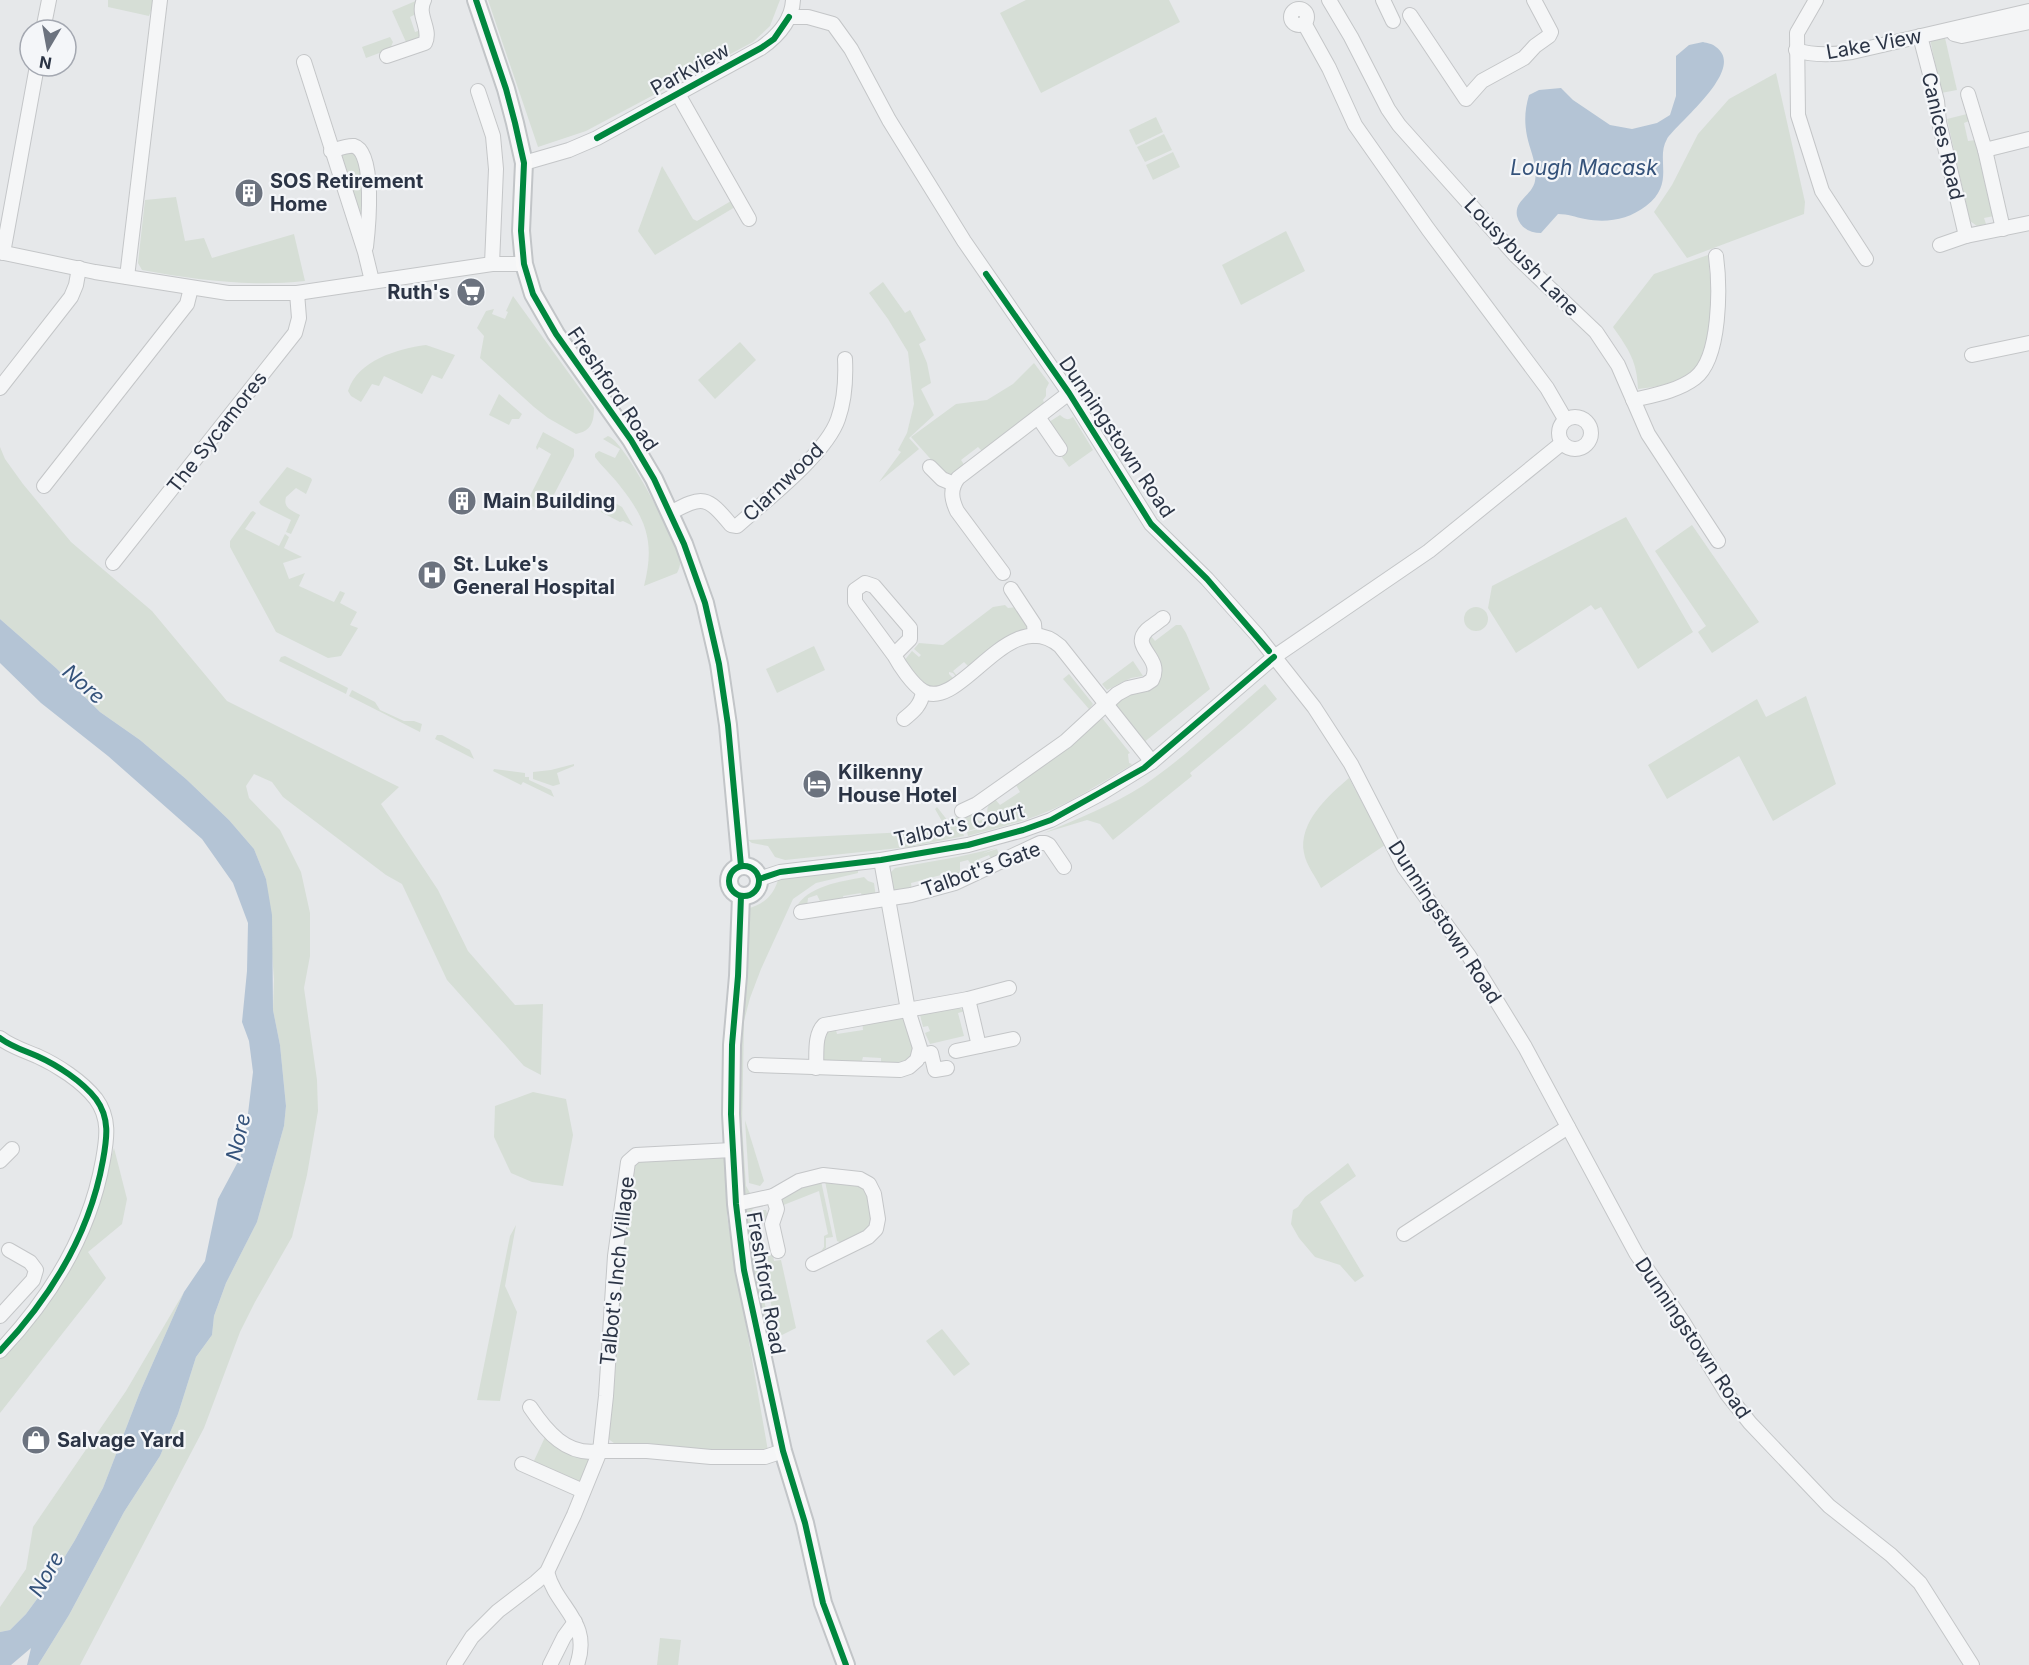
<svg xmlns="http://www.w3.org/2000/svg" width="2029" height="1665" viewBox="0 0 2029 1665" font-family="Inter,sans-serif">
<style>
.green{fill:#d6ded6}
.water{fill:#b4c4d5}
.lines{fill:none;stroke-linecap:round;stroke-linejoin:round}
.minor-casing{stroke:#c4c6c8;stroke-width:16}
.major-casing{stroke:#c2c5c8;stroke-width:20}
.minor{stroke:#f5f6f7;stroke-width:14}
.major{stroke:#f8f8f8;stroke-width:16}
.cycleway-casing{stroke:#f4f6f9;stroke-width:10}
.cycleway{stroke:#00873e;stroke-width:6}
.labels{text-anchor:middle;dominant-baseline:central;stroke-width:4.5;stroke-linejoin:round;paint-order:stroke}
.street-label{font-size:20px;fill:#2b3445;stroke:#f4f6f9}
.poi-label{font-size:20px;font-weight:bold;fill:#2b3445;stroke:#f4f6f9;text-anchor:start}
.water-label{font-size:21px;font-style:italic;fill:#34527a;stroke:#f4f6f9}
</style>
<rect width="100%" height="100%" fill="#e6e8ea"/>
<!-- green -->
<g class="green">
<path d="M108,0H155L149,16L108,7Z"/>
<path d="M418,0L416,14L410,17L415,32L421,30L422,39L408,43L406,42L392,11Z"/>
<path d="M488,0H780L770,26L753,42L586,131L538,147Z"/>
<path d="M1026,0H1169L1180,22L1041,93L1000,13Z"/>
<path d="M390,37L393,42L390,49L366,58L362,47Z"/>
<path d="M1938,37L1945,38L1957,90L1941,93L1930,39Z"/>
<path d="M1776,73L1805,202L1804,214L1687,258L1654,212L1672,185L1698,134L1729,99Z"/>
<path d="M1967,114L1969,121L1964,123L1968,141L1976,140L1987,178L1984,180L1994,216L1984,218L1986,224L1977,226L1970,221L1947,119Z"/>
<path d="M1156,117L1163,132L1136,145L1129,130Z"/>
<path d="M1164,134L1172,150L1145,162L1137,147Z"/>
<path d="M351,151L359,155L364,206L361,230L339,157Z"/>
<path d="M1173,152L1180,167L1153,180L1146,165Z"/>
<path d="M662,166L693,219L697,221L731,201L735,207L655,255L638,231Z"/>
<path d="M176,197L185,241L204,238L212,258L294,234L305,281C250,287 196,280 142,270L138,263L145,200Z"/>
<path d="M1286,231L1305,271L1241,305L1222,265Z"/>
<path d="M1708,255C1711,284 1717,342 1698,365C1683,382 1658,387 1638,389C1637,361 1629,350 1613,327L1654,274Z"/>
<path d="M883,282L905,313L910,310L926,340L919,344L927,363L931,383L921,389L934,415L909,438L919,449L879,482L901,452L898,450L907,433L914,404L908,352L888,319L869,293Z"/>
<path d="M513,296L594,408C594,422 591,431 576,434L548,418L534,407L480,358L484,336L477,328L486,311L494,309L492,314L505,319L508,312L506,311Z"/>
<path d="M740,342L756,360L715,399L698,380Z"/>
<path d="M426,345L455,355L442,379L432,375L422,394L384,376L379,386L372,384L361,402L351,396L348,391C358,360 397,349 426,345Z"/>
<path d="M1034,363L1049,383L1046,389V396L1043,400L1045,405L984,453L978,447L961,460L965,466C957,473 954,477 943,473L911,437L956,404L987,400L1013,384Z"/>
<path d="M499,394L522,414L519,419H512L509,425L489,415Z"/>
<path d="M1060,415C1065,419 1067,421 1073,417L1093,450L1069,467L1061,456L1068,450L1049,422Z"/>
<path d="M543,432L574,449V456L548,506L540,509L526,504L551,454L539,447L537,450L536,447Z"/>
<path d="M608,436C625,441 675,540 680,559C681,564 679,569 677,573L644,586C655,543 647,520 620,486C612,475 603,468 595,457V454L599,451L615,458L620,449L603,439Z"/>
<path d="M0,447L5,459L23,484L71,542L152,611L227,701L399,787L381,804L438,890L468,951L515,1005L543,1004L541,1075L524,1066L447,980L402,884L386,875L283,797L272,782L254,774L246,786L249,798L280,830L301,872L310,913V956L304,988L317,1080L318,1111L307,1175L292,1237L255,1302L240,1332L204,1428L80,1665H38L69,1615L124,1512L160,1456L178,1414L196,1357L212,1335L214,1316L226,1283L257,1222L284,1126L286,1106L280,1045L273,1010L274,979L266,879L254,849L229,820L186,779L140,740L100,712L56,668L0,619Z"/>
<path d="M287,467L311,478L312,480L306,494L296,488L286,497C283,508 291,510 300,515L291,534L286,532L291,520L261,505L259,502Z"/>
<path d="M608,499L622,507L633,526L623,521L620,522L601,512Z"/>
<path d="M253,511L256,513L245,529L279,546L285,534L289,537L284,548L302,557L283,563L289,579L305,573L299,586L334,602L340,591L345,593L340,603L357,612L350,625L358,628L341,656L328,658L276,632L230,547V541L251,512Z"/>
<path d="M1626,517L1693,632L1638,669L1601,607L1595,610L1591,605L1516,653L1488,608L1492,586Z"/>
<path d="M1692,525L1759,622L1712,653L1698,632L1706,626L1655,551Z"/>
<path d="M1005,605L1008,608L1018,607L1027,622L1028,629L970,668L964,662L953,671L958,677L957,678L953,673L949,672V674L955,680L945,687L925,689L903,662L912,651L919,657L921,655L914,649L919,643L943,645L993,607Z"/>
<circle cx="1476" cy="619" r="12"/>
<path d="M1176,625H1181L1186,633L1210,689L1143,743L1116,706C1119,692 1142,689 1154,685L1146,642L1150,635L1155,641Z"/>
<path d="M814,646L825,670L777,693L766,669Z"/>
<path d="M285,656L348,688L346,694L279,661L281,657Z"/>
<path d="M1133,661L1143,676L1131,678L1107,690L1102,684Z"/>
<path d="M1069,674L1093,704L1089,709L1063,679Z"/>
<path d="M1265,684L1277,699L1243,729L1190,773L1192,776L1113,840L1100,824L1087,820L1044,833C1077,819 1113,805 1144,785C1187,756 1225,718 1265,684Z"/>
<path d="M352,690L375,702L380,710L404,721H414L422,724L420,732L349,696Z"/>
<path d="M1806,696L1836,784L1773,821L1739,756L1667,799L1648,765L1757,699L1766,717Z"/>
<path d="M1102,718L1130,753L1128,754L1129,763L1132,764L1130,766C1102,782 1074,801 1044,813C1019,823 993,829 968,836L967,832L1023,817L967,831L962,818L973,815L979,821L988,817C986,807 988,805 995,799L1000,805L1020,792L1016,785Z"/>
<path d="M437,735H442L470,750L474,759L435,739Z"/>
<path d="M574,764V766L557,773L560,784L553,786L533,779V772L551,770Z"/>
<path d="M494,769L525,773V777H529V780L551,790L554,797L523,782L521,785L493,771Z"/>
<path d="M1349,778L1385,845L1321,888C1316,877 1306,865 1304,853C1298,823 1328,796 1349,778Z"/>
<path d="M937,807L948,821L958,817L964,836L909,847L785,860L775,857L768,846L752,843L748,840L947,830L935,809Z"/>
<path d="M997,848L981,854L997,849L1000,857L992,861L989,855L979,859L981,866L973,867L968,860L960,862V875L944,882L941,875L911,883L912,891L893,892L889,874L895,868L957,857Z"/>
<path d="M858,868V873L816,883L793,899L761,969L750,998L744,1021L742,1126L746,1186L750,1193L754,1194L747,1196L741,1189L736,1121L747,909C765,904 775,894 779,876Z"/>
<path d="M864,877L868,881L874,883L876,898L863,901L861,893L843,896L844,903L822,905L817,895L808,898L807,907L795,909C808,885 840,882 864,877Z"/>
<path d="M957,1007L965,1011L958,1013L964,1036L930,1044L925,1033L930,1031L928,1026L923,1027L920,1015Z"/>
<path d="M903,1017L916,1052L906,1063L881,1065V1058L863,1057L861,1064L828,1063L822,1060L825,1030L835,1027L837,1034L863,1030L862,1021Z"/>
<path d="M533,1092L566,1099L573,1135L563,1186L532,1182L511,1173L494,1137L495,1106Z"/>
<path d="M745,1120L764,1181L760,1186L749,1183Z"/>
<path d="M114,1148L127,1199L122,1224L88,1252L106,1278L0,1413V1359C13,1344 29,1330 40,1315C76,1265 97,1206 114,1148Z"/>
<path d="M727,1156V1216L768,1451L723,1453L618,1446L607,1438L617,1335L614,1333C615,1330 617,1327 618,1324C621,1314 618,1274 618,1260L622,1259L623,1252L620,1249L625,1199L635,1161Z"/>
<path d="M1348,1163L1356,1176L1320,1202L1364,1276L1355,1282L1340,1265L1315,1257L1299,1238L1291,1224L1293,1210L1298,1207L1305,1197Z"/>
<path d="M821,1181L833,1237L826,1238V1248L818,1256L824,1247V1236L828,1234L819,1191L781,1206L783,1197L801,1186Z"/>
<path d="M825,1181L853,1183L866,1187L873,1220L870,1230L842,1243L837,1241Z"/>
<path d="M756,1206L752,1210L750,1218L759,1278L773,1340L765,1343L757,1307L744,1212L747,1208Z"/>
<path d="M763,1210H766L769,1220L758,1224L765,1256L773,1255L774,1261L781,1260L796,1328L778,1337L763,1265L757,1221L763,1214Z"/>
<path d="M516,1225L505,1286L517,1312L500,1401L477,1400L510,1236Z"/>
<path d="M184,1292L140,1392L103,1488L75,1540L48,1584L26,1614L10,1630L0,1632V1607L26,1569L33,1527L126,1391Z"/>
<path d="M942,1329L970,1364L954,1376L926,1341Z"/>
<path d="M546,1435L591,1456L581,1486L532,1465Z"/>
<path d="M660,1638L681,1640L678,1665H657Z"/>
</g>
<!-- water -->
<g class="water">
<path d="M1703,42C1707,43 1713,44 1716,47C1747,69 1678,122 1667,139C1655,160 1676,183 1646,206C1628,220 1606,223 1585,219C1575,217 1568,214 1558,214L1541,233C1530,233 1520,228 1517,216C1514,200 1532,196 1535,181C1538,165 1530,151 1527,136C1524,121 1525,109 1529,95L1539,90L1561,88L1573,100L1610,125L1632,129L1657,123L1670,115L1676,96V56L1689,45Z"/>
<path d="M0,619L56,668L100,712L140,740L186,779L229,820L254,849L266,879L272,915L273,1010L280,1045L286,1106L284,1126L257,1222L226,1283L214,1316L212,1335L196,1357L178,1414L160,1456L124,1512L69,1615L38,1665H27L31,1648L11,1665H0V1632L10,1630L26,1614L48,1584L75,1540L103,1488L140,1392L184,1292L205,1261L218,1199L241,1156L240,1150L246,1130L253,1072L249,1041L242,1022L247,971L248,923L233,883L202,839L108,756L41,703L0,663Z"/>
</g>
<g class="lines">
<!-- minor casing -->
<g class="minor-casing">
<g id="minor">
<path d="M1329,0L1351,37L1388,109L1399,125L1516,256L1596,332L1618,365L1648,434L1718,541"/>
<path d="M1383,0L1393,21"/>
<path d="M1816,0L1797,33L1798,115L1822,191L1866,259"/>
<circle cx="1299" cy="17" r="8"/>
<path d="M1410,15L1466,99L1482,81L1524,58L1535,46L1549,36L1551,32L1534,0"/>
<path d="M789,17H808L833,24L851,49L889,120L964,241L1069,393L1151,524L1207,579L1258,636L1314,707L1351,764L1404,867L1469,956L1525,1047L1636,1253L1683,1322L1727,1394L1750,1423L1829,1506L1891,1555L1920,1583L1972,1665"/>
<path d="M1304,23L1329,68L1355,125L1428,229L1547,388L1565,419"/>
<path d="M43,30L49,0"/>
<path d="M1954,34L1962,36L2029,22"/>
<path d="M1920,36L1937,101L1939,122L1966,236"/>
<path d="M1796,50C1814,56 1833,55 1852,52L2029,11"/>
<path d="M387,56L425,43C432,29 416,15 424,0"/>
<path d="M304,62L365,252L372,281"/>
<path d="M478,91L493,136L496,169L492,264"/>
<path d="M678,94L749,219"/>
<path d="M1968,94L1985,150L2003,229"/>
<path d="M1985,150L2029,139"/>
<path d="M331,151C338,149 348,145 354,146C376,152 368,230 366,247"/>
<path d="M524,163L569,150L597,138L761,48C778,36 792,21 793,0"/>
<path d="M1940,245L1966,236L2029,223"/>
<path d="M0,252L95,272L228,293H297L492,264H524"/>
<path d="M3,253L37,66"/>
<path d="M127,277L160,0"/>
<path d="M1972,355L2029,343"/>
<path d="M0,388L71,297L76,285L79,268"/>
<path d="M1633,400C1654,395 1678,391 1695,378C1721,358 1720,286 1716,256"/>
<circle cx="1575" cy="433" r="16"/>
<path d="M1038,417L1060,449"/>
<path d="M930,467L942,479L954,484"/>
<path d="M44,486L187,304L191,288"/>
<path d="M670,513C703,495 707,496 731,525L737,526C766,500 826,454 838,419C845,399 846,380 845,359"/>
<path d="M113,563L295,333L299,318L297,293"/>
<path d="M1003,573L957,511C951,498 950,489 958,478L1069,393"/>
<path d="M1011,589L1034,624L1035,636"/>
<path d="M894,655L855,602V590L865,583L874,586L910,628V639L894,655C900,666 912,684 923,691C960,713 1009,602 1060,646L1152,762"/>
<path d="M904,719C914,711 921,705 923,692"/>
<path d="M962,811L977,804L1066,741L1117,694L1128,688L1146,684L1152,680C1164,657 1129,648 1147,630C1152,626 1158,622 1163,618"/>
<path d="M759,879L780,872L881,860L968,845L1023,830L1051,820L1100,794L1152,762L1274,657L1429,551L1562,443"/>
<path d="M801,912L911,895L955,883L1040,843H1045L1049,845L1064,867"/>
<path d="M968,999L979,1046"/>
<path d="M0,1038C10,1046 25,1051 37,1056C57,1065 82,1081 96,1099C110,1118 107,1138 103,1160C90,1233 50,1298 0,1351"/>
<path d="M956,1051L1013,1039"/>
<path d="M919,1056L931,1053L935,1070L947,1068"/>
<path d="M755,1065L900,1070L909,1067L917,1060L920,1048L908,1010L881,860"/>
<path d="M816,1068C817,1054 814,1035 824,1025L968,999L1009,988"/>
<path d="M732,1150L636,1155L628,1162L615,1256L606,1396L600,1451H647L711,1457H765L783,1451"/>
<path d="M0,1161L12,1149"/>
<path d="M773,1196L777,1209L772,1224L778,1251"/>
<path d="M736,1204L773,1196L799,1181L823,1175L860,1179L869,1184L874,1194L878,1219L876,1229L868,1237L813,1264"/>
<path d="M1404,1234L1568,1127"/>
<path d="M0,1316L33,1280L36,1270L30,1262L9,1250"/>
<path d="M522,1464L583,1491"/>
<path d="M547,1572C557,1609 592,1621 577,1665"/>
<path d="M454,1665L472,1637L498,1611L536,1582L547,1572L574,1515L600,1451C567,1457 546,1431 530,1407"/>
<path d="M550,1665L564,1637L575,1622"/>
</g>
</g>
<!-- major casing -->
<g class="major-casing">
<g id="major">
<path d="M476,0L506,89L515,123L524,163L521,231L524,264L533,294L556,334L631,440L654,479L684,544L705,603L719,664L728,725L741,866"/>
<circle cx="744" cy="881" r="15"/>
<path d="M741,896L738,976L732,1045L731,1114L736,1204L744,1270L783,1451L805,1523L823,1603L846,1665"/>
</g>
</g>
<!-- minor -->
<use href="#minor" class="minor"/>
<!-- major -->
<use href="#major" class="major"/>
<!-- cycleway casing -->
<g class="cycleway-casing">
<g id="cycleway">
<path d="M476,0L506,89L515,123L524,163L521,231L524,264L533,294L556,334L631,440L654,479L684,544L705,603L719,664L728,725L741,866"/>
<path d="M597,138L761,48L774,39L789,17"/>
<path d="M986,274L1069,393L1151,524L1207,579L1269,651"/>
<circle cx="744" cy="881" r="15"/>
<path d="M759,879L780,872L881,860L968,845L1023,830L1051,820L1144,768L1274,657"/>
<path d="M741,896L738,976L732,1045L731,1114L736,1204L744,1270L783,1451L805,1523L823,1603L846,1665"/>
<path d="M0,1038C10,1046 25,1051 37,1056C57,1065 82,1081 96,1099C110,1118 107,1138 103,1160C90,1233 50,1298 0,1351"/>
</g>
</g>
<!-- cycleway -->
<use href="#cycleway" class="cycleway"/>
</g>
<!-- icons -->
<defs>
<g id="building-disc" transform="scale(1.5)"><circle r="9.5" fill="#6c737f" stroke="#f4f6f9"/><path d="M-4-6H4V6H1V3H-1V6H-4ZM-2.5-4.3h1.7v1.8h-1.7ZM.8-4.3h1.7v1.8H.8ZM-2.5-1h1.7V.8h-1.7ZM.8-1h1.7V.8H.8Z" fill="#fff"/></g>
<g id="supermarket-disc" transform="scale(1.5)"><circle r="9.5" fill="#6c737f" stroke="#f4f6f9"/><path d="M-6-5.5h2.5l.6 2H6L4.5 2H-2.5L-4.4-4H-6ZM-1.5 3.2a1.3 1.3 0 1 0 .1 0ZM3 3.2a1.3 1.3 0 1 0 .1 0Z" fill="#fff"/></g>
<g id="hospital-disc" transform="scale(1.5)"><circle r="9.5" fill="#6c737f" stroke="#f4f6f9"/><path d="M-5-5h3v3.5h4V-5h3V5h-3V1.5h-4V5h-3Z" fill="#fff"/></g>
<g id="hotel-disc" transform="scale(1.5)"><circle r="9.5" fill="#6c737f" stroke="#f4f6f9"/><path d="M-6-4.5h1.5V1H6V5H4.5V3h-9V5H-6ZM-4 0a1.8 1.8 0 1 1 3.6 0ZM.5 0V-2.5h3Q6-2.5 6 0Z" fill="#fff"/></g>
<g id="shop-disc" transform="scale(1.5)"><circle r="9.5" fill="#6c737f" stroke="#f4f6f9"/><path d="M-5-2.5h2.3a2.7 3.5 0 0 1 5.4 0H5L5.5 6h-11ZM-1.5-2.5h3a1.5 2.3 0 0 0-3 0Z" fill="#fff"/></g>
</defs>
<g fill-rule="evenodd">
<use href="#building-disc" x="249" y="193"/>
<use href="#supermarket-disc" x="471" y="292"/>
<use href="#building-disc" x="462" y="501"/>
<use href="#hospital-disc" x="432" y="575"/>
<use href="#hotel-disc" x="817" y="784"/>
<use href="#shop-disc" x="36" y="1440"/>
</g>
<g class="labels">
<!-- street labels -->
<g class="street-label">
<text transform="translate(1874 44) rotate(-10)">Lake View</text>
<text transform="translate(690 69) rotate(-29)">Parkview</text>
<text transform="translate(1943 136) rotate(77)">Canices Road</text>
<text transform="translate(1522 257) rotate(46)">Lousybush Lane</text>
<text transform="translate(613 389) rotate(56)">Freshford Road</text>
<text transform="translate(217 432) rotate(-52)">The Sycamores</text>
<text transform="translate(1117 437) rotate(56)">Dunningstown Road</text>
<text transform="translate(783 482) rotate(-44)">Clarnwood</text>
<text transform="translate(959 825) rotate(-13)">Talbot's Court</text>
<text transform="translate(981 869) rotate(-20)">Talbot's Gate</text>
<text transform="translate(1445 922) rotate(57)">Dunningstown Road</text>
<text transform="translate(617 1271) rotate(-84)">Talbot's Inch Village</text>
<text transform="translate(766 1283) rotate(80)">Freshford Road</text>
<text transform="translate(1693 1338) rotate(56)">Dunningstown Road</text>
</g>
<!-- poi labels -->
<g class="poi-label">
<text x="270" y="181">SOS Retirement<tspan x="270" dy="23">Home</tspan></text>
<text x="450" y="292" text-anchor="end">Ruth's</text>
<text x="483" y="501">Main Building</text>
<text x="453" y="564">St. Luke's<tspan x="453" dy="23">General Hospital</tspan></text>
<text x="838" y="772">Kilkenny<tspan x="838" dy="23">House Hotel</tspan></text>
<text x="57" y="1440">Salvage Yard</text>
</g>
<!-- water labels -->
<g class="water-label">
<text x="1584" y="167">Lough Macask</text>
<text transform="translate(84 684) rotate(41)">Nore</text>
<text transform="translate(238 1137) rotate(-77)">Nore</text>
<text transform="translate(46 1574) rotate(-60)">Nore</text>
</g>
</g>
<!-- north arrow -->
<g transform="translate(48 48) rotate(190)"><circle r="28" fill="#f4f6f9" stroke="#a4a8b1" stroke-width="1.5"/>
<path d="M0-4.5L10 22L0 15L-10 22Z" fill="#6c737f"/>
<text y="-9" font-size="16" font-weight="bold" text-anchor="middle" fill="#2b3445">N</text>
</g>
</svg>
